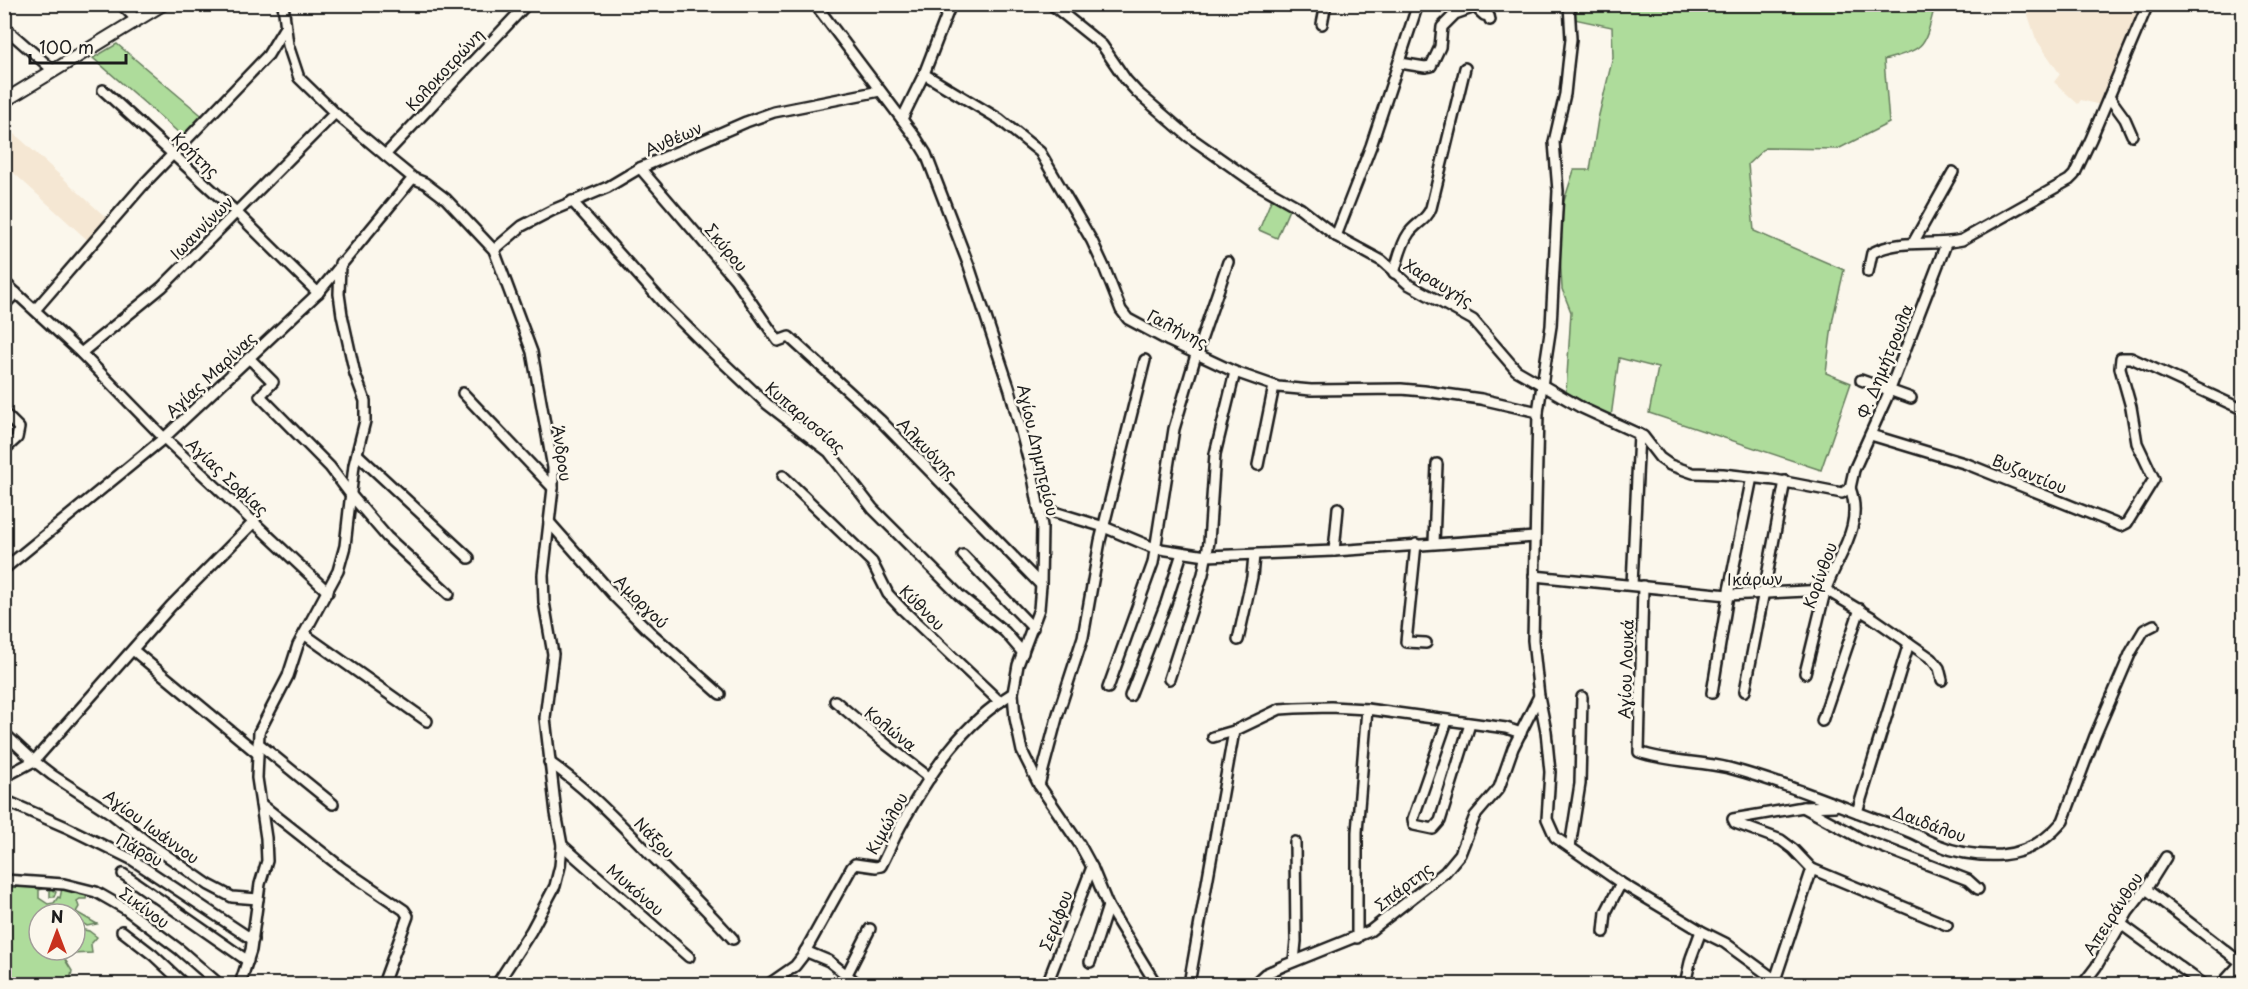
<svg xmlns="http://www.w3.org/2000/svg" width="2248" height="989" viewBox="0 0 2248 989" font-family="'Playpen Sans',sans-serif">
<style>
.built{fill:#f5e7d3}
.green{fill:#aedc9b;stroke:#657c5c;stroke-width:1.5;fill-rule:evenodd}
.lines{fill:none;stroke-linecap:round;stroke-linejoin:round}
.minor-casing{stroke:#1c1c1c;stroke-width:14}
.major-casing{stroke:#1c1c1c;stroke-width:16}
.minor{stroke:#fbf7ec;stroke-width:9}
.major{stroke:#fbf7ec;stroke-width:12}
.labels{text-anchor:middle;dominant-baseline:central;stroke-width:5;stroke-linejoin:round;paint-order:stroke}
.street-label{font-size:16px;fill:#1c1c1c;stroke:#fbf7ec}
</style>
<rect width="100%" height="100%" fill="#fbf7ec"/>
<filter id="ink" filterUnits="userSpaceOnUse"><feTurbulence type="fractalNoise" baseFrequency=".0167" numOctaves="2"/><feDisplacementMap in="SourceGraphic" scale="12" xChannelSelector="R" yChannelSelector="G"/><feConvolveMatrix kernelMatrix="1 2 1 2 8 2 1 2 1" color-interpolation-filters="sRGB"/></filter>
<g filter="url(#ink)">
<!-- built -->
<g class="built">
<path d="M2028,4L2145,5L2104,106L2081,100L2078,104L2054,82L2060,74L2036,39L2028,15Z"/>
<path d="M4,124L112,223L93,245L5,165Z"/>
</g>
<!-- green -->
<g class="green">
<path d="M1573,5H1935C1924,48 1927,48 1884,60L1889,123L1838,149L1765,148L1748,164L1754,231L1844,270L1833,318L1826,373L1851,383L1821,470L1649,413L1658,368L1619,358L1611,417L1566,392L1571,312L1562,289L1560,253L1563,204L1574,170H1590L1598,119L1613,57L1612,27L1574,19Z"/>
<path d="M117,44L206,119L186,139L93,58Z"/>
<path d="M1272,198L1290,207L1277,238L1259,230Z"/>
<path d="M7,873L12,877C26,874 38,881 52,887V890L56,892L54,897H50V891L46,888L39,890V898L48,904L54,903L58,897L60,898L62,888L81,889L82,893L87,895L86,899H80L77,901L79,907L76,912L97,924L87,926L79,921L77,924L80,929L89,931L97,937L91,944L92,953L71,954L64,958L72,971L71,976L73,980L71,984H5L4,877ZM39,914H75V950H39Z"/>
</g>
<g class="lines">
<!-- minor casing -->
<g class="minor-casing">
<g id="minor">
<path d="M121,4L137,20"/>
<path d="M283,4L288,45L299,78L335,113L385,155L413,178L425,183L446,199L494,250L532,352L553,468V488L543,575L544,602L553,654L545,718L556,813L562,845L560,866L555,886L531,931L497,984"/>
<path d="M815,4L916,138L926,154L969,266L1010,390L1033,477L1042,526L1041,585L1039,609L1018,665L1013,693L1015,718L1022,751L1039,785L1080,845L1092,867L1108,906L1156,984"/>
<path d="M1051,4L1102,45L1126,80L1137,92L1188,136L1252,181L1300,208L1336,236L1382,261L1408,284L1473,320L1516,370L1582,408L1643,436L1660,458L1670,465L1693,473L1723,474L1775,480L1842,493L1850,488"/>
<path d="M1322,24L1326,4"/>
<path d="M4,27L54,71"/>
<path d="M1400,63L1425,67L1431,66L1440,47L1442,27L1455,14L1475,7L1484,15L1489,16L1490,20"/>
<path d="M924,74L999,119L1040,152L1092,241L1104,267L1121,310L1128,319L1169,341L1235,372L1278,387L1311,390L1401,389L1424,391L1481,399L1538,412"/>
<path d="M103,90L236,212L318,293"/>
<path d="M2109,97L2125,119L2132,135"/>
<path d="M902,119L924,74L951,4"/>
<path d="M385,155L527,4"/>
<path d="M640,168L735,279L778,341L789,337L880,420L1041,585"/>
<path d="M572,201L666,306L711,351L767,404L829,452L873,509L959,595L1005,632L1023,653"/>
<path d="M1336,236L1371,146L1418,4"/>
<path d="M1913,243L1953,172"/>
<path d="M494,250L522,226L553,210L608,187L640,168L746,122L774,112L880,91"/>
<path d="M1868,272L1872,253C1900,238 1932,247 1962,240L2069,180L2074,175L2091,139L2148,4"/>
<path d="M1394,273C1398,260 1401,244 1409,233C1416,223 1427,220 1431,208L1465,68"/>
<path d="M4,282L81,353L164,438L328,592"/>
<path d="M4,305L16,293"/>
<path d="M35,310L144,184L268,55L285,27"/>
<path d="M81,353L162,287L184,265L335,113"/>
<path d="M249,358L273,382L260,396L330,467L351,495L387,537L449,594"/>
<path d="M1861,380L1911,398"/>
<path d="M463,393L553,488"/>
<path d="M4,413L19,428L17,438L4,450"/>
<path d="M1871,435L1967,464L2121,526L2127,523L2154,479L2137,443L2131,407L2120,368L2121,358H2131L2244,410"/>
<path d="M357,454L469,558"/>
<path d="M1258,465L1274,386"/>
<path d="M783,476L872,562L888,594L902,609L1000,702"/>
<path d="M1850,488L1854,470L1887,397L1946,244"/>
<path d="M1038,507L1104,527L1154,548L1206,556L1334,551L1535,537"/>
<path d="M549,522L616,598L649,631L720,694"/>
<path d="M1434,543L1437,464"/>
<path d="M1416,544L1406,642L1426,643"/>
<path d="M1334,551L1338,508"/>
<path d="M963,555L1033,628"/>
<path d="M4,569L164,438L318,293L413,178"/>
<path d="M1534,576L1728,595L1826,590L1873,618L1932,659L1939,668L1942,680"/>
<path d="M1632,585L1639,434"/>
<path d="M1643,586L1639,752C1667,762 1700,761 1729,768C1789,784 1846,809 1905,830C1916,834 1927,841 1938,845C1957,853 1980,856 2001,855C2026,853 2047,840 2063,821L2095,736L2131,652L2144,630L2154,625"/>
<path d="M304,634L427,721"/>
<path d="M1238,640L1252,577L1254,555"/>
<path d="M133,650L257,753"/>
<path d="M1805,673C1812,646 1818,619 1825,592C1836,557 1865,527 1850,488"/>
<path d="M1169,679L1203,574L1209,542L1215,454L1235,372"/>
<path d="M1108,688L1153,563L1174,429L1196,355L1228,262"/>
<path d="M1745,691L1785,481"/>
<path d="M1712,693L1728,595L1752,477"/>
<path d="M1130,696L1166,603L1182,553"/>
<path d="M1539,696L1546,731L1550,772L1547,819L1555,837L1621,883L1701,931L1725,943L1781,984"/>
<path d="M835,701L887,745L930,778"/>
<path d="M1447,721L1413,819L1414,825L1433,829L1440,821L1470,724"/>
<path d="M1822,721L1860,609"/>
<path d="M4,733L34,761L52,775L112,814L147,842L209,885L232,897L258,899"/>
<path d="M1213,737L1234,731L1280,709L1295,708L1331,707L1367,709L1506,728L1521,733"/>
<path d="M258,743L333,804"/>
<path d="M549,762C588,789 619,823 652,856C680,883 707,910 733,939"/>
<path d="M4,777L34,761L171,606L255,521"/>
<path d="M1039,785L1058,714L1083,637L1100,541L1145,360"/>
<path d="M4,800L66,827L131,859L253,940"/>
<path d="M261,804L342,868L404,910L408,916L383,984"/>
<path d="M1835,806L1803,807L1733,819L1735,823L1781,840L1793,849L1812,869L1947,925"/>
<path d="M1803,807L1864,840L1968,880L1978,889"/>
<path d="M1857,812L1909,643"/>
<path d="M562,845L689,957"/>
<path d="M1570,847L1580,784L1582,697"/>
<path d="M123,874L248,961"/>
<path d="M4,880L64,884L96,892L124,908L180,950L219,984"/>
<path d="M2146,889L2244,965"/>
<path d="M2121,924L2203,984"/>
<path d="M122,931L153,955L184,984"/>
<path d="M1604,932L1606,912L1621,883"/>
<path d="M1357,938V832L1367,709"/>
<path d="M805,951L829,961L858,984"/>
<path d="M1294,961L1296,941L1295,842"/>
<path d="M1090,962L1108,906"/>
<path d="M1775,980L1812,869"/>
<path d="M240,984L251,950L260,884L267,861L266,838L257,778L259,732L288,676L298,645L338,571L345,546L354,465L365,421V401L355,374L342,315L339,294L340,263"/>
<path d="M769,984L795,966L802,957L852,867L855,864L876,867L881,866C889,851 895,835 904,820C934,768 961,725 1013,693"/>
<path d="M842,984L870,929"/>
<path d="M1047,984L1092,867"/>
<path d="M1189,984L1234,731"/>
<path d="M1254,984L1265,974L1283,966L1370,931L1445,872L1460,854L1475,816L1499,788L1513,748L1539,696L1533,640L1538,412L1551,326L1558,191L1554,142L1565,94L1568,65L1571,39L1569,4"/>
<path d="M1685,984L1691,958L1701,931"/>
<path d="M2083,984L2096,967L2128,912L2146,889L2166,857"/>
<path d="M2222,984L2241,963"/>
</g>
</g>
<!-- major casing -->
<g class="major-casing">
<path id="major" d="M4,101L163,4"/>
</g>
<!-- minor -->
<use href="#minor" class="minor"/>
<!-- major -->
<use href="#major" class="major"/>
</g>
</g>
<g class="labels">
<!-- street labels -->
<g class="street-label">
<text transform="translate(444 69) rotate(-47)">Κολοκοτρώνη</text>
<text transform="translate(673 138) rotate(-24)">Ανθέων</text>
<text transform="translate(196 154) rotate(43)">Κρήτης</text>
<text transform="translate(201 227) rotate(-45)">Ιωαννίνων</text>
<text transform="translate(727 247) rotate(50)">Σκύρου</text>
<text transform="translate(1439 282) rotate(31)">Χαραυγής</text>
<text transform="translate(1178 328) rotate(27)">Γαλήνης</text>
<text transform="translate(1884 361) rotate(-68)">Φ. Δημήτρουλα</text>
<text transform="translate(210 374) rotate(-43)">Αγίας Μαρίνας</text>
<text transform="translate(806 417) rotate(41)">Κυπαρισσίας</text>
<text transform="translate(928 448) rotate(46)">Αλκυόνης</text>
<text transform="translate(1039 450) rotate(77)">Αγίου Δημητρίου</text>
<text transform="translate(563 453) rotate(82)">Άνδρου</text>
<text transform="translate(2030 473) rotate(22)">Βυζαντίου</text>
<text transform="translate(228 476) rotate(43)">Αγίας Σοφίας</text>
<text transform="translate(1819 575) rotate(-70)">Κορίνθου</text>
<text transform="translate(1755 578) rotate(-1)">Ικάρων</text>
<text transform="translate(642 601) rotate(45)">Αμοργού</text>
<text transform="translate(923 607) rotate(45)">Κύθνου</text>
<text transform="translate(1625 669) rotate(-88)">Αγίου Λουκά</text>
<text transform="translate(891 728) rotate(38)">Κολώνα</text>
<text transform="translate(886 823) rotate(-61)">Κιμώλου</text>
<text transform="translate(1930 823) rotate(20)">Δαιδάλου</text>
<text transform="translate(152 826) rotate(36)">Αγίου Ιωάννου</text>
<text transform="translate(655 837) rotate(45)">Νάξου</text>
<text transform="translate(140 849) rotate(29)">Πάρου</text>
<text transform="translate(1403 886) rotate(-38)">Σπάρτης</text>
<text transform="translate(636 889) rotate(41)">Μυκόνου</text>
<text transform="translate(145 907) rotate(36)">Σικίνου</text>
<text transform="translate(2112 913) rotate(-57)">Απειράνθου</text>
<text transform="translate(1055 920) rotate(-69)">Σερίφου</text>
</g>
</g>
<!-- margin -->
<rect width="2248" height="989" fill="none" stroke="#fbf7ec" stroke-width="24"/>
<rect x="12" y="12" width="2224" height="965" fill="none" stroke="#1c1c1c" stroke-width="2" filter="url(#ink)"/>
<!-- north arrow -->
<g transform="translate(57 932)"><circle r="28" fill="#fbf7ec" stroke="#a29f99" stroke-width="1.5"/>
<path d="M0-4.5L10 22L0 15L-10 22Z" fill="#c8321e"/>
<text y="-9" font-size="16" font-weight="bold" text-anchor="middle" fill="#1c1c1c">N</text>
</g>
<!-- scale -->
<path d="M30 54v9h96v-9" fill="none" stroke="#1c1c1c" stroke-width="3"/>
<text x="39" y="54" font-size="18" fill="#1c1c1c" stroke="#fbf7ec" stroke-width="4.5" paint-order="stroke">100 m</text>
</svg>
